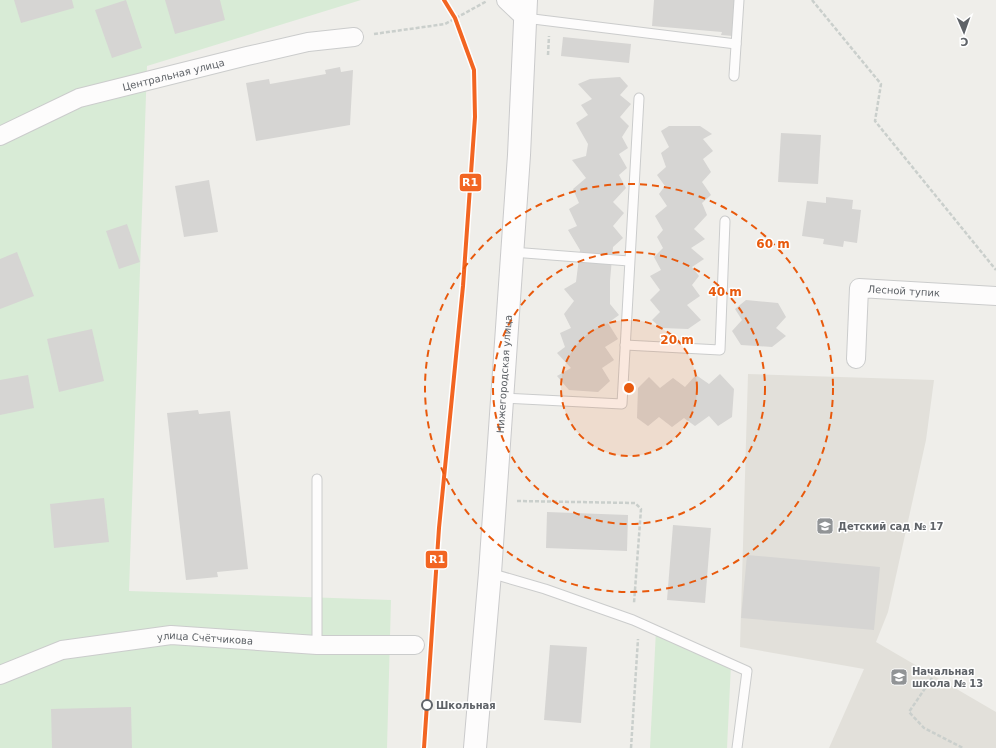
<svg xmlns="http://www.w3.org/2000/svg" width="996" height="748" viewBox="0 0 996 748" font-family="'DejaVu Sans',sans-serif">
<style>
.education{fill:#e2e0da}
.green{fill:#d8ebd6}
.building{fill:#d6d5d3}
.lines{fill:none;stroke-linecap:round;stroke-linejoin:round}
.lane-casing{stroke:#cbcccc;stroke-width:11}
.street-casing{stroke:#cbcccc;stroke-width:20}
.secondary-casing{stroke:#cacacb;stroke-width:24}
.path{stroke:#cacfcc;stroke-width:2.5;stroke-dasharray:4 2;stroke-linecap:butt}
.lane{stroke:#fdfcfc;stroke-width:9}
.street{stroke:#fdfcfc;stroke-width:18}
.secondary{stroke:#fdfcfc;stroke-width:22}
.rail-1-casing{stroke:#fff;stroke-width:7}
.rail-1{stroke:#f26522;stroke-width:4}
.ring{fill:none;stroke:#e8590c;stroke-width:2;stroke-dasharray:7 5}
.stop-dot{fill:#fff;stroke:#5f6368;stroke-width:2}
.labels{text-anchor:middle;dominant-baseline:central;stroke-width:3;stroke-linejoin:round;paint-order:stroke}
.street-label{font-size:10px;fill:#5f6368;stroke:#fff}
.poi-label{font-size:10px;font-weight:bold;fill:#5f6368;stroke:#fff;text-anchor:start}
.stop-label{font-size:10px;font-weight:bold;fill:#5f6368;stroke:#fff;text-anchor:start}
.centre{fill:#e8590c;stroke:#fff;stroke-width:2}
.ring-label{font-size:12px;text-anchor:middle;font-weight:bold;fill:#e8590c;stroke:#fff;stroke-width:3;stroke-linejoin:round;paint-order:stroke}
.line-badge{stroke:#fff;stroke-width:1.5}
.badge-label{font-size:11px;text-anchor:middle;font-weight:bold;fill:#fff}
</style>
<rect width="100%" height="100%" fill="#efeeea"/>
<!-- education -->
<path class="education" d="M748,374L934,380L926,440L888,612L876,642L996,712V748H829L864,669L740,647Z"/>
<!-- green -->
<g class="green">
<path d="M0,0H361L147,66L129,591L391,600L387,748H0Z"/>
<path d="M656,630L731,664L727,748H650Z"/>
</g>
<!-- building -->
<g class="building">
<path d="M14,0H72L74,8L21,23Z"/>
<path d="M126,0L142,48L112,58L95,10Z"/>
<path d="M165,0H220L225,20L175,34Z"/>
<path d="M654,0H736L733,36L721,35L722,32L652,26Z"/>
<path d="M563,37L631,44L629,63L561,56Z"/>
<path d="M340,67L341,72L353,70L350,125L256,141L246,83L269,79L270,84L326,74L325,70Z"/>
<path d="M620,77L628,86L620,95L631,104L620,117L629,126L622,137L628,148L619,154L627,168L619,175L626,188L613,202L624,213L613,226L623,238L613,247L610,281V304L619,315L608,323L618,339L605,347L614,360L602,368L610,381L598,392L569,390L557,376L571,368L557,353L565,347L560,333L571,328L564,314L574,301L564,289L576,282L580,250L568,230L577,226L569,209L579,203L573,189L586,178L572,160L586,156L588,144L576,123L588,115L581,105L592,99L578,84L590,79Z"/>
<path d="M669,126H700L712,134L703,139L713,151L703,159L711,172L702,182L711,195L702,203L707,215L694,229L705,239L691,248L704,259L692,267L699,276L692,285L700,296L687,305L701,320L688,329L661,328L652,320L660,312L650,300L660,290L650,276L661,270L654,257L663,248L657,237L663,230L655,216L667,206L659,194L665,186L657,175L666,167L661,153L669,147L661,131Z"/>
<path d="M781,133L821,135L818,184L778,182Z"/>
<path d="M209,180L218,232L184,237L175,186Z"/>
<path d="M826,197L853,200L852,209L861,210L857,243L844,241L843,247L823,244L824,239L802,236L807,201L826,203Z"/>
<path d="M127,224L140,262L119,269L106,231Z"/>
<path d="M17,252L34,296L0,309V259Z"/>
<path d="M746,300L778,303L786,317L776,328L786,336L772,347L741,345L732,331L742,320L735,309Z"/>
<path d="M92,329L104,381L59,392L47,339Z"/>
<path d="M720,374L734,389L732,417L718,426L709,416L695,426L684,418L672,427L659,417L648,426L637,418L638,388L649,377L660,388L673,378L685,387L696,375L709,384Z"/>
<path d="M28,375L34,408L0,415V380Z"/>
<path d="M198,410L199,414L230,411L248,569L217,572L218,577L186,580L167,413Z"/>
<path d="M104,498L109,542L54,548L50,504Z"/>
<path d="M547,512L628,515L627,551L546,548Z"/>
<path d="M673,525L711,528L705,603L667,600Z"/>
<path d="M747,555L880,567L874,630L741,618Z"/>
<path d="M550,645L587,647L581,723L544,720Z"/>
<path d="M131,707L132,748H52L51,709Z"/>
</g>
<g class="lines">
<!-- lane casing -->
<g class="lane-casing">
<g id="lane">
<path d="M525,18L736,44"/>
<path d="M734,76L739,0"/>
<path d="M512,252L629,261"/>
<path d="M625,345L720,350L725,221"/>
<path d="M502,398L622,404L639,98"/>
<path d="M317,479V645"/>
<path d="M490,573L545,589L633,620L747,671L737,748"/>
</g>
</g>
<!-- street casing -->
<g class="street-casing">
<g id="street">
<path d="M506,0L525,18"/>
<path id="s1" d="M0,136L79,98L247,56L308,42L354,37"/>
<path id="s2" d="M856,359L859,288L996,296"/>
<path id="s3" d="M0,675L62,650L171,635L317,645H415"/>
</g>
</g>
<!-- secondary casing -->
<g class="secondary-casing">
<g id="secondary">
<path id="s4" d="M475,748L490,573L519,155L526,0"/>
</g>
</g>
<!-- path -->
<g class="path">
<path d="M812,0L881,84L875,121L996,270"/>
<path d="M374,34L445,24L487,1"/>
<path d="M548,55L549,36"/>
<path d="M517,501L635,503L641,509L634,603"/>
<path d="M932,678L909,712L924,728L963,748"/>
<path d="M631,748L638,639"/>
</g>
<!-- lane -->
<use href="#lane" class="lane"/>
<!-- street -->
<use href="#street" class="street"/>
<!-- secondary -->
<use href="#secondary" class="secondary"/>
<!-- rail-1 casing -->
<g class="rail-1-casing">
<path id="rail-1" d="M424,748L439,528L463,286L475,117L474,70L455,18L444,0"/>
</g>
<!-- rail-1 -->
<use href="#rail-1" class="rail-1"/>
</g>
<!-- distance rings -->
<circle cx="629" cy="388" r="68" fill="#e8590c" fill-opacity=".12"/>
<g class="ring">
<circle cx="629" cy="388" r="68"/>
<circle cx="629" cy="388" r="136"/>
<circle cx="629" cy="388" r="204"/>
</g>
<!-- icons -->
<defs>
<g id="school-square" transform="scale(0.9)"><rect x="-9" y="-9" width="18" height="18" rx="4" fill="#919496" stroke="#fff"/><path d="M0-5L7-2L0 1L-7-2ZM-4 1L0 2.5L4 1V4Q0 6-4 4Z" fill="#fff"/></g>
</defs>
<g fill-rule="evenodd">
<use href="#school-square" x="825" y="526"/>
<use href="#school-square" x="899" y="677"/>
</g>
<!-- markers -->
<circle class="stop-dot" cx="427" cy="705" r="5"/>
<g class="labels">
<!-- street labels -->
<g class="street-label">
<text stroke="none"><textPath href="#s1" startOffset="185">Центральная улица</textPath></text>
<text stroke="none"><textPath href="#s2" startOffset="116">Лесной тупик</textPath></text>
<text stroke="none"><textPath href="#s4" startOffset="375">Нижегородская улица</textPath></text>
<text stroke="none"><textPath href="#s3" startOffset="211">улица Счётчикова</textPath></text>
</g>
<!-- poi labels -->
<g class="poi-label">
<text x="838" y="526">Детский сад № 17</text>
<text x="912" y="671">Начальная<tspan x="912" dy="12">школа № 13</tspan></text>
</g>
<!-- stop labels -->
<g class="stop-label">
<text x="436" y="705">Школьная</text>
</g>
</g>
<circle cx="629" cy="388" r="6" class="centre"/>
<g class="ring-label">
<text x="773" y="248">60 m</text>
<text x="725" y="296">40 m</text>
<text x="677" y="344">20 m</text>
</g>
<g class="line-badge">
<rect x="459" y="173" width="23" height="19" rx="4" fill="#f26522"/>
<rect x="425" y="550" width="23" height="19" rx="4" fill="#f26522"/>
</g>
<g class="badge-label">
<text x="470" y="186">R1</text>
<text x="437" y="563">R1</text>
</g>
<!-- north arrow -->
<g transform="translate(964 32) rotate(178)" stroke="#ffffff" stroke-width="3" paint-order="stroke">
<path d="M0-3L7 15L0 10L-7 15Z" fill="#5f6368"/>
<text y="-6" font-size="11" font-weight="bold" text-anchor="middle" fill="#5f6368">С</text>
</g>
</svg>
